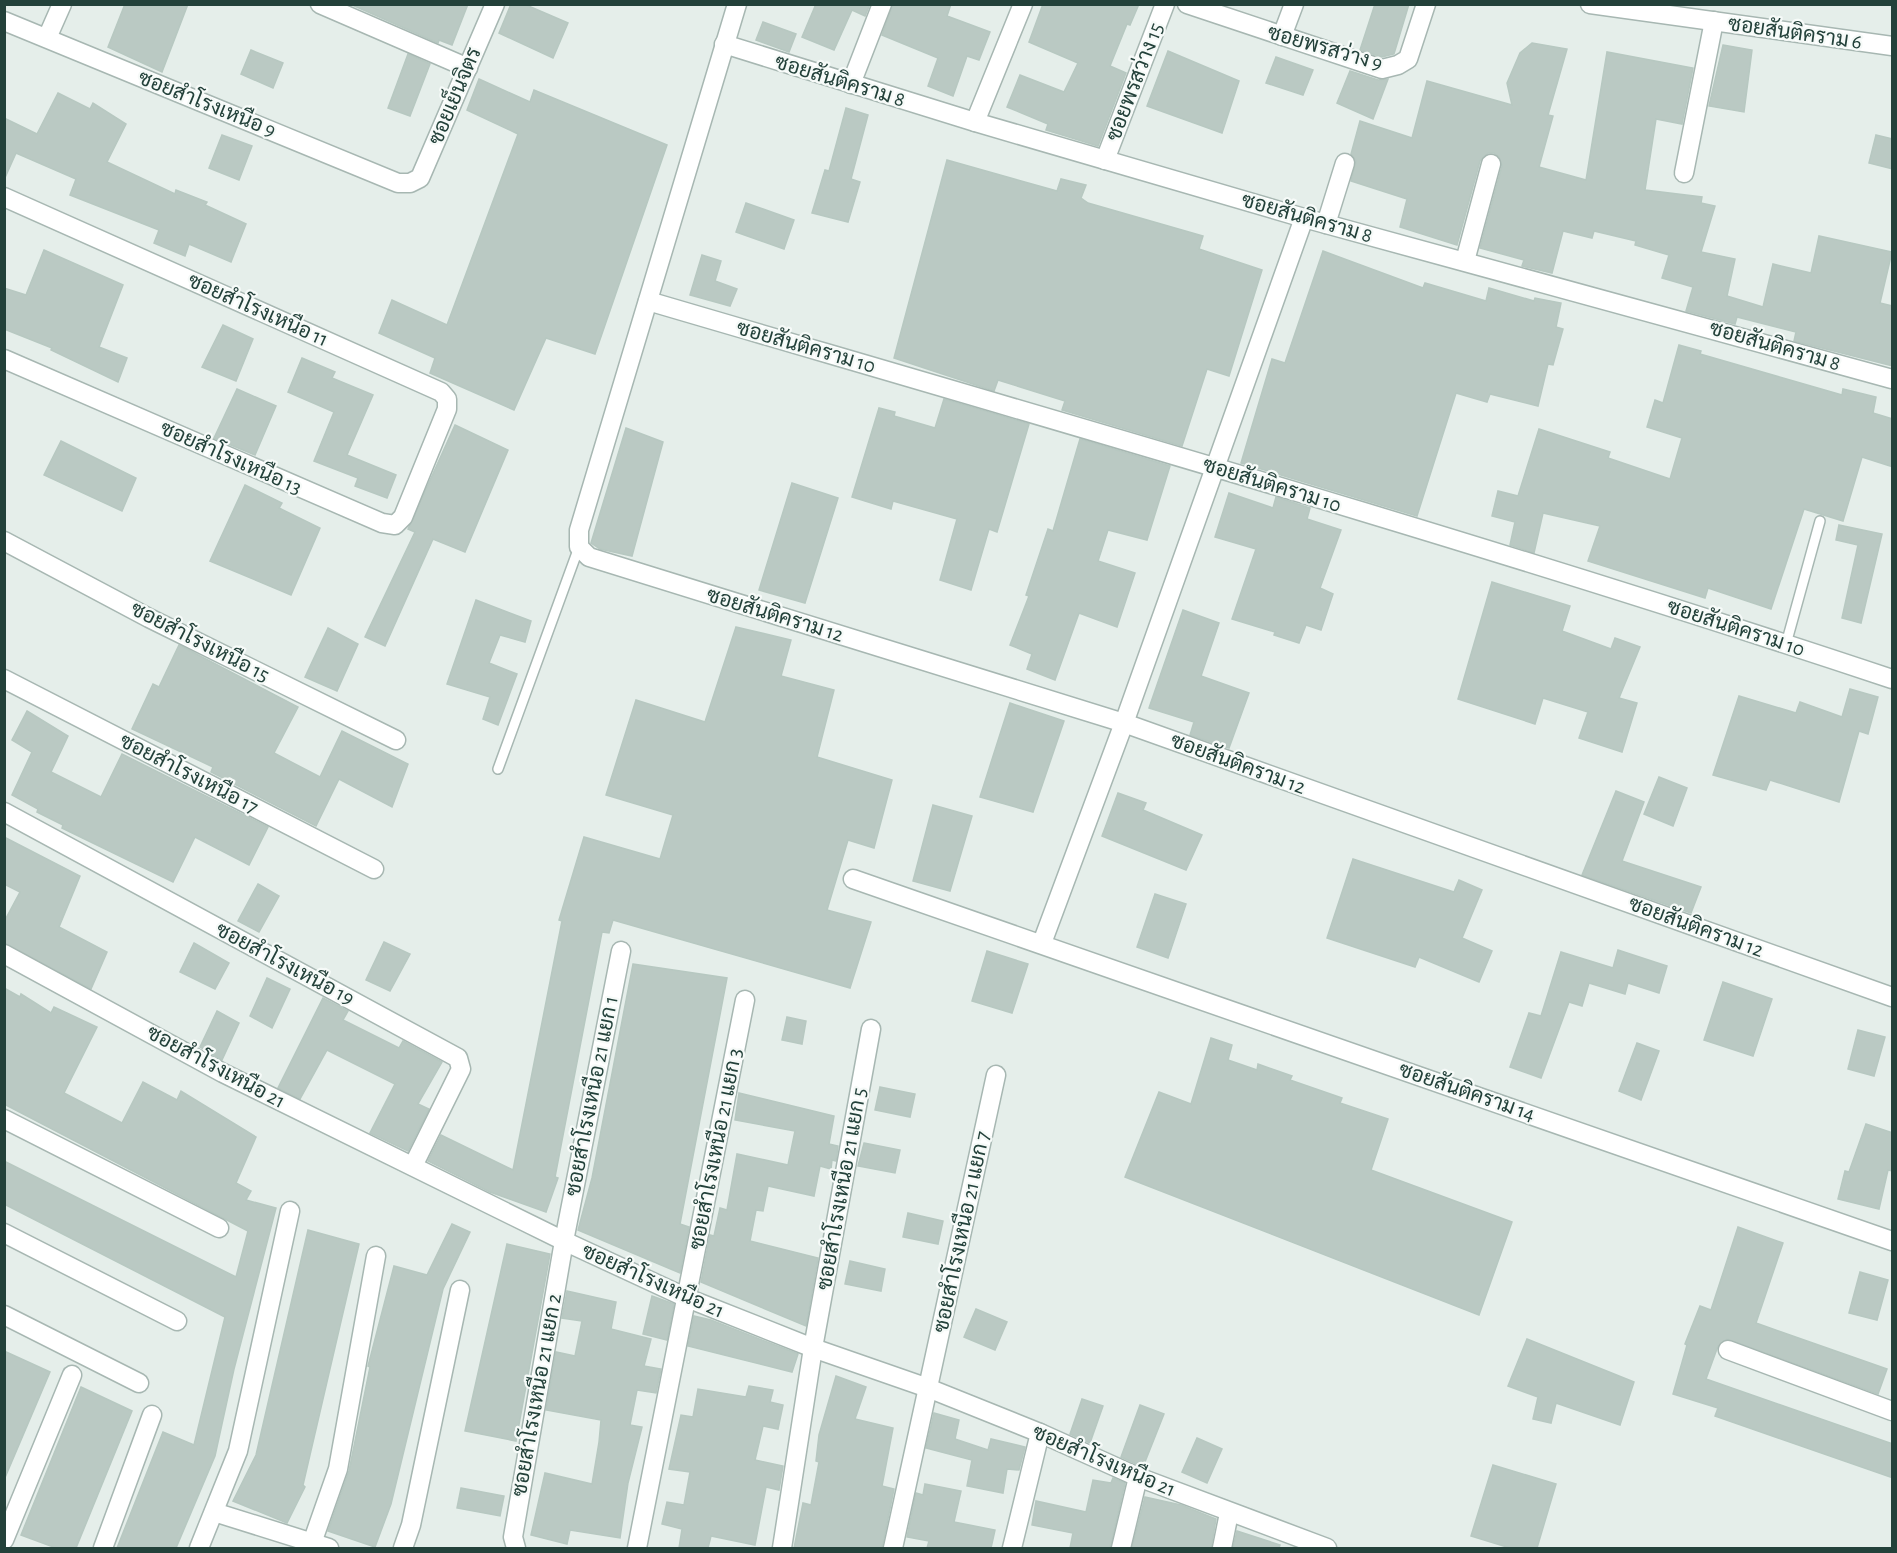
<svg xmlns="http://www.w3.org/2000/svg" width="1897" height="1553" viewBox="0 0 1897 1553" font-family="'Alegreya Sans',Sarabun,sans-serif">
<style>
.building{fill:#bac9c3;stroke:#b7c8c1;stroke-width:1.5}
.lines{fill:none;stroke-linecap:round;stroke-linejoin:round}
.lane-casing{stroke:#a7b7b2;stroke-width:12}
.street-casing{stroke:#a7b7b2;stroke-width:21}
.lane{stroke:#fff;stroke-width:9}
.street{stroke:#fff;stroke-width:18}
.labels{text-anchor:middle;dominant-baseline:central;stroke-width:4.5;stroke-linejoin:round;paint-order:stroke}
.street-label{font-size:21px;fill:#23413a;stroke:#f6faf8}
</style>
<rect width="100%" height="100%" fill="#e5eeea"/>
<!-- building -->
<g class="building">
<path d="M125,4H188L162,72L108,47Z"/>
<path d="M350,4H468L452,45L439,40L438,43Z"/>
<path d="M511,4H524L568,23L553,58L499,33Z"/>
<path d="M816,4H870L865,16L852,10L834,50L802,37Z"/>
<path d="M893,4H951L947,16L990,32L979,60L967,56L953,96L928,86L938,58L882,35Z"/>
<path d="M1043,4H1139L1130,25L1127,24L1110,66L1126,73L1098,146L1046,130L1048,124L1007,107L1020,75L1064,92L1078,63L1029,42Z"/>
<path d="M1375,4H1409L1394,54L1382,57L1360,50Z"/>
<path d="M763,22L796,34L789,52L756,40Z"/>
<path d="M1532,43L1567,49L1548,115L1553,116L1539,167L1586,180L1607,52L1693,68L1682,124L1656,119L1645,190L1702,197L1701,203L1715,206L1701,252L1735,259L1727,296L1763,307L1773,264L1811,273L1819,236L1892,252L1880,303L1893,306V366L1794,341L1796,332L1737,317L1735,324L1686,311L1693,287L1662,278L1669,255L1635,245L1636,241L1594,231L1592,238L1563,231L1552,273L1522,266L1524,260L1480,248L1502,166L1499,157L1494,153H1488L1480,161L1457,245L1400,227L1407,199L1351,181L1356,161L1351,154L1360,121L1412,138L1427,81L1512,105L1507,83L1520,53Z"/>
<path d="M1723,45L1752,50L1744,112L1709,106Z"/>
<path d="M251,50L283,63L273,88L241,74Z"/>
<path d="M1168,51L1239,81L1222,133L1147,106Z"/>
<path d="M408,54L430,64L410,116L388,108Z"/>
<path d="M1276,57L1313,70L1303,95L1266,83Z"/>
<path d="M1350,71L1378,80L1388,79L1373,119L1337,103Z"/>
<path d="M479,79L530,102L534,90L667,145L595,354L546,338L514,410L430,373L435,358L379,333L392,300L447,325L518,134L467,110Z"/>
<path d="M58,93L90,109L93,103L126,124L107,162L175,194L176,190L207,202L205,205L246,224L231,262L189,244L185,256L154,243L159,230L70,195L76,179L16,153L4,180V118L37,134Z"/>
<path d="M846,108L868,115L851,179L860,182L848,222L812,213L825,170L829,171Z"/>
<path d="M222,135L252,146L239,180L209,168Z"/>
<path d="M1876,135L1893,139V169L1869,163Z"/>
<path d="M947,160L1057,191L1061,179L1086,185L1081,198L1088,203L1203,236L1199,249L1262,270L1229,376L1207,369L1182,446L1062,410L1065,401L998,380L994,391L894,358Z"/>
<path d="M746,203L794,220L784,249L736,232Z"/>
<path d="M44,250L123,285L99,347L127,358L118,382L51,350L52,348L4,329V288L26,295Z"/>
<path d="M1323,251L1423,288L1425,283L1486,301L1489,288L1534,301L1535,298L1561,303L1556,327L1563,329L1553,365L1548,364L1538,406L1490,394L1487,402L1456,393L1417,516L1241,463L1272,359L1285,363Z"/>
<path d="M702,255L721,261L715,281L737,289L730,306L690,295Z"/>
<path d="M223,325L253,339L236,381L202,367Z"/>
<path d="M1679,345L1701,351L1700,354L1842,395L1843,389L1876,397L1873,413L1893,419V467L1862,457L1843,521L1804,509L1771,609L1708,588L1705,598L1588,561L1600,526L1543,513L1534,553L1510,545L1515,522L1492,516L1498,491L1518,496L1539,429L1610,452L1608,458L1670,479L1682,438L1647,427L1655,400L1663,403Z"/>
<path d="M302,358L335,372L332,378L373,395L347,455L396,475L387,498L355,486L358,478L314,461L334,412L288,392Z"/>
<path d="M237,389L276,406L255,455L214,438Z"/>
<path d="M944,399L1029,424L997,532L989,529L971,590L940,580L957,519L893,501L891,509L852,497L879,408L895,412L894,416L935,428Z"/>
<path d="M455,425L508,450L465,552L433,539L385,646L365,637L415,532L408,529Z"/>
<path d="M626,428L663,442L632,556L600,549L591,543Z"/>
<path d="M1080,439L1170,466L1147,540L1108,530L1098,561L1135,573L1117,627L1079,613L1055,680L1027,669L1032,654L1010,645L1029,596L1026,595L1048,529L1053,531Z"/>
<path d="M61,441L136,478L122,511L44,475Z"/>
<path d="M792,483L838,498L805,603L759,590Z"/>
<path d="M245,485L282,503L279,508L320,528L291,595L210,561Z"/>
<path d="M1229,493L1273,508L1276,497L1310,508L1307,519L1341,530L1320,588L1333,594L1321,630L1306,625L1299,643L1274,635L1275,632L1232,619L1256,549L1215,537Z"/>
<path d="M1839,525L1882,534L1861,623L1842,618L1858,545L1836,540Z"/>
<path d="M1492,582L1570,606L1562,631L1611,649L1615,638L1640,647L1619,698L1637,703L1622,752L1579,738L1588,712L1543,698L1535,724L1458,699Z"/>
<path d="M476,600L531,621L525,642L500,635L489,663L517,674L498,725L483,719L490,697L447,684Z"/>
<path d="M1183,610L1219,623L1201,676L1249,693L1229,748L1190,735L1194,722L1149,708Z"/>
<path d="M736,627L791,640L781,676L834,690L817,757L892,780L874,848L848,840L827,910L871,922L850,988L613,920L609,933L602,932L555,1177L558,1178L546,1212L490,1192L428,1161L441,1135L513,1170L562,921L559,920L584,837L660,859L673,815L606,795L636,700L705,722Z"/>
<path d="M328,628L358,644L337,691L305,677Z"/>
<path d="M179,645L298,707L274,753L320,777L342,731L408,764L392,807L339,779L316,826L211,772L213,767L132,729L153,684L159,687Z"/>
<path d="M1850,689L1878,697L1868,734L1859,731L1839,802L1770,780L1766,790L1713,775L1739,696L1796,713L1800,702L1842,717Z"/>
<path d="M1010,703L1064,721L1033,812L980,797Z"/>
<path d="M27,711L68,736L51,772L101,797L122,754L268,827L249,865L195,837L173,882L62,828L63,825L37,812L38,809L12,795L32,752L12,740Z"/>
<path d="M1659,777L1687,788L1673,826L1644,814Z"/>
<path d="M1616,791L1644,802L1622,861L1701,887L1691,913L1582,875Z"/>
<path d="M1118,793L1146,803L1143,810L1202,835L1186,870L1102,836Z"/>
<path d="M933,805L972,816L950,891L913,881Z"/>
<path d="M4,837L80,876L59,927L107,952L91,989L4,943V922L20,892L4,884Z"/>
<path d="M1353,859L1454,892L1459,880L1482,890L1462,938L1492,951L1479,982L1419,957L1415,967L1327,938Z"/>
<path d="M258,884L279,896L259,932L238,921Z"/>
<path d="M1155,894L1186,904L1168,958L1137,947Z"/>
<path d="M384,942L410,954L390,991L366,980Z"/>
<path d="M194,943L229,963L215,989L180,972Z"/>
<path d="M1618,950L1667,966L1659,993L1628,983L1625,994L1589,983L1582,1006L1569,1002L1541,1078L1510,1067L1529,1013L1541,1016L1561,952L1613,968Z"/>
<path d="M987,951L1028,964L1012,1013L972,1001Z"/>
<path d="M633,964L727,978L680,1224L689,1227L680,1273L578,1230L592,1178Z"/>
<path d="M267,978L290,989L272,1028L250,1016Z"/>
<path d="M1723,982L1772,999L1753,1056L1704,1040Z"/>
<path d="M4,988L20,997L21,994L51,1013L54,1007L97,1027L64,1093L122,1123L143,1082L177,1100L181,1091L256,1137L236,1183L251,1191L246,1200L276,1208L234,1369L215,1456L176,1548H117L163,1432L194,1445L225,1317L4,1204V1161L236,1277L248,1231L4,1104Z"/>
<path d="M323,998L348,1011L343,1020L399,1048L403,1041L442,1062L418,1104L429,1109L408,1151L370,1133L395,1084L327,1050L300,1099L278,1088Z"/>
<path d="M217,1011L239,1023L222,1060L200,1047Z"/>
<path d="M787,1017L806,1021L802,1044L782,1040Z"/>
<path d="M1858,1030L1885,1037L1874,1076L1848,1069Z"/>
<path d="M1211,1038L1232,1045L1228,1060L1257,1070L1258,1064L1292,1076L1290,1080L1342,1098L1340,1103L1388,1119L1371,1170L1512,1222L1479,1315L1125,1177L1159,1092L1191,1104Z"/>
<path d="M1637,1043L1659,1051L1641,1100L1619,1091Z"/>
<path d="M880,1087L915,1094L910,1117L875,1110Z"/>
<path d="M739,1093L834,1116L829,1144L838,1146L836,1161L832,1160L831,1169L820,1166L814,1196L768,1186L763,1211L756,1210L750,1241L818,1258L806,1326L701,1282L710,1235L714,1236L720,1208L727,1210L737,1154L788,1165L795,1131L735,1120Z"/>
<path d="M1866,1124L1893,1133V1171L1888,1170L1879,1209L1838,1199L1845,1171L1849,1172Z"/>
<path d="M864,1143L900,1150L895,1173L858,1166Z"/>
<path d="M908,1213L943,1221L938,1244L903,1237Z"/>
<path d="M452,1224L470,1232L443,1289L391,1504L375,1547L328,1531L349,1471L370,1367L368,1366L394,1266L427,1275Z"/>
<path d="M1738,1227L1783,1243L1756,1323L1887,1369L1878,1394L1727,1339L1718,1346L1706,1379L1893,1444V1478L1715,1416L1718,1408L1673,1394L1687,1345L1685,1344L1700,1306L1711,1310Z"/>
<path d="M308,1230L359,1244L303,1485L305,1487L287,1523L233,1501L256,1455Z"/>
<path d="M507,1244L550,1254L516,1441L465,1431Z"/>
<path d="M850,1261L885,1269L881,1291L845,1284Z"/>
<path d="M1860,1272L1888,1280L1877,1320L1849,1313Z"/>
<path d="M567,1291L616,1302L611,1329L651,1339L644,1366L661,1369L656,1393L637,1390L630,1425L642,1427L628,1483L620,1538L570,1530L567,1544L531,1535L545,1473L592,1484L599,1442L601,1420L546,1410L556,1352L575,1356L582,1321L562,1318Z"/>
<path d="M652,1296L674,1304L667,1340L643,1334Z"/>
<path d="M976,1309L1007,1322L995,1350L964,1337Z"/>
<path d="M694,1316L711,1320L798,1354L792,1372L688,1346Z"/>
<path d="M1527,1339L1634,1382L1620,1425L1556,1403L1551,1423L1533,1419L1538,1397L1508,1386Z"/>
<path d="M4,1351L50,1372L4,1480Z"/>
<path d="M836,1376L866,1387L855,1419L893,1428L882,1486L894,1489L882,1548H794L803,1503L811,1505L819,1462L816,1461L819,1435Z"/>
<path d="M749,1386L773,1390L770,1402L783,1405L778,1429L763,1426L755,1460L783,1466L779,1490L766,1487L755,1545L711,1536L708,1548H679L682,1529L662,1524L667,1502L684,1505L690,1472L669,1469L681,1415L693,1417L698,1389L746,1397Z"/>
<path d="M81,1387L132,1411L76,1548H56L21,1535Z"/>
<path d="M1082,1399L1103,1406L1090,1443L1070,1434Z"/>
<path d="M1140,1405L1164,1414L1143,1467L1121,1457Z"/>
<path d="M934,1413L959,1420L955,1439L988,1450L991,1439L1025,1447L1019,1470L1007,1469L1003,1493L967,1486L972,1460L926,1448Z"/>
<path d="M1197,1438L1222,1449L1207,1483L1182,1472Z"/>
<path d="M1493,1465L1556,1484L1537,1548H1510L1471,1536Z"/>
<path d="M1113,1478L1125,1483L1110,1548H1070L1073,1533L1032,1525L1036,1501L1086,1512L1093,1480L1111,1483Z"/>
<path d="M925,1484L961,1491L954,1522L995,1530L991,1548H927L929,1541L907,1537L916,1493L923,1495Z"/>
<path d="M461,1488L504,1496L500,1516L457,1508Z"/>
<path d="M1145,1497L1181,1505L1216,1519L1211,1548H1132Z"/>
<path d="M1237,1531L1280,1545L1279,1548H1233Z"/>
</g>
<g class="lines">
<!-- lane casing -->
<g class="lane-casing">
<g id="lane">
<path d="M1786,644L1820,521"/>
<path d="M498,769L579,547"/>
</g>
</g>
<!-- street casing -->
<g class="street-casing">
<g id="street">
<path d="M320,4L468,68"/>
<path d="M737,4L579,530V547L589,557L1124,723L1892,997"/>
<path d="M1187,4L1382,69L1398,65L1408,59L1426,4"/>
<path d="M1590,4L1892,46"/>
<path d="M4,21L398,183H410L420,178L495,4"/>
<path d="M1282,36L1294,4"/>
<path d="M47,38L62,4"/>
<path d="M724,44L975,122L1304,218L1892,379"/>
<path d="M851,84L882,4"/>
<path d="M975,122L1023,4"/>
<path d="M1105,160L1165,4"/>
<path d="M1684,173L1714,21"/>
<path d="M4,197L441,392L447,399V409L403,517L395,525L382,523L4,359"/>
<path d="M1326,224L1345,163"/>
<path d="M1465,261L1491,164"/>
<path d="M648,301C1064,423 1481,542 1892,679"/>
<path d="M4,541L149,618L396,740"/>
<path d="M4,679L374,869"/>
<path d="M4,812L458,1058L461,1069L413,1166"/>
<path d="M853,879L1892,1241"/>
<path d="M1042,943L1124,723L1304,218"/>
<path d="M4,954L223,1073L564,1241L687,1298L813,1348L928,1388L1040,1433L1138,1477L1327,1548"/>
<path d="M4,1119L219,1228"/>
<path d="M4,1233L177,1321"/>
<path d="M4,1315L139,1383"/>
<path d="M1728,1350L1892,1411"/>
<path d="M214,1512L329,1548"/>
<path d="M4,1540L72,1375"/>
<path d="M312,1543L338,1469L376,1256"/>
<path d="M103,1548L152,1415"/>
<path d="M199,1548L238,1451L290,1211"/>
<path d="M403,1548L411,1525L460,1290"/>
<path d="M516,1548L513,1537L564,1241L621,951"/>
<path d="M637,1548L745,1000"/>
<path d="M782,1548L813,1348L871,1029"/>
<path d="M893,1548L996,1075"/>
<path d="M1012,1548L1040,1433"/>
<path d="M1121,1548L1138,1477"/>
<path d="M1222,1548L1229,1513"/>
</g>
</g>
<!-- lane -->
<use href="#lane" class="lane"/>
<!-- street -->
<use href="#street" class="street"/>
</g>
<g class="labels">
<!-- street labels -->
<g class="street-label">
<text transform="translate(1795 33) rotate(8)">ซอยสันติคราม 6</text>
<text transform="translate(1325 48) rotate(16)">ซอยพรสว่าง 9</text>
<text transform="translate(840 81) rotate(17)">ซอยสันติคราม 8</text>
<text transform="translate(1135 82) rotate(-69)">ซอยพรสว่าง 15</text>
<text transform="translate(455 96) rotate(-67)">ซอยเย็นจิตร</text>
<text transform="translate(207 104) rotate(22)">ซอยสำโรงเหนือ 9</text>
<text transform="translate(1307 218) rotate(16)">ซอยสันติคราม 8</text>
<text transform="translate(258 310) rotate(24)">ซอยสำโรงเหนือ 11</text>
<text transform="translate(1775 346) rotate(16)">ซอยสันติคราม 8</text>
<text transform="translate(806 347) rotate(16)">ซอยสันติคราม 10</text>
<text transform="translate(231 458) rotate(24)">ซอยสำโรงเหนือ 13</text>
<text transform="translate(1272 485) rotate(17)">ซอยสันติคราม 10</text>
<text transform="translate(775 615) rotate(17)">ซอยสันติคราม 12</text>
<text transform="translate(1736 628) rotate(18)">ซอยสันติคราม 10</text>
<text transform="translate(200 642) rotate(27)">ซอยสำโรงเหนือ 15</text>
<text transform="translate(1238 764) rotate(20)">ซอยสันติคราม 12</text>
<text transform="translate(189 774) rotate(27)">ซอยสำโรงเหนือ 17</text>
<text transform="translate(1696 927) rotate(20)">ซอยสันติคราม 12</text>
<text transform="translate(285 964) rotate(28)">ซอยสำโรงเหนือ 19</text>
<text transform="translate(216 1067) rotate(28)">ซอยสำโรงเหนือ 21</text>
<text transform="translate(1467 1092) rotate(19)">ซอยสันติคราม 14</text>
<text transform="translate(592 1096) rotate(-79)">ซอยสำโรงเหนือ 21 แยก 1</text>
<text transform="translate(716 1149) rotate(-79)">ซอยสำโรงเหนือ 21 แยก 3</text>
<text transform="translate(842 1189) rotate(-80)">ซอยสำโรงเหนือ 21 แยก 5</text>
<text transform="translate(962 1232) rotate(-78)">ซอยสำโรงเหนือ 21 แยก 7</text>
<text transform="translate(653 1281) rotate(24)">ซอยสำโรงเหนือ 21</text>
<text transform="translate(537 1395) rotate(-80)">ซอยสำโรงเหนือ 21 แยก 2</text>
<text transform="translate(1104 1461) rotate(23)">ซอยสำโรงเหนือ 21</text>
</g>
</g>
<!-- border -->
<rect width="1897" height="1553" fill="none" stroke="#23413a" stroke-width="12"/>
</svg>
